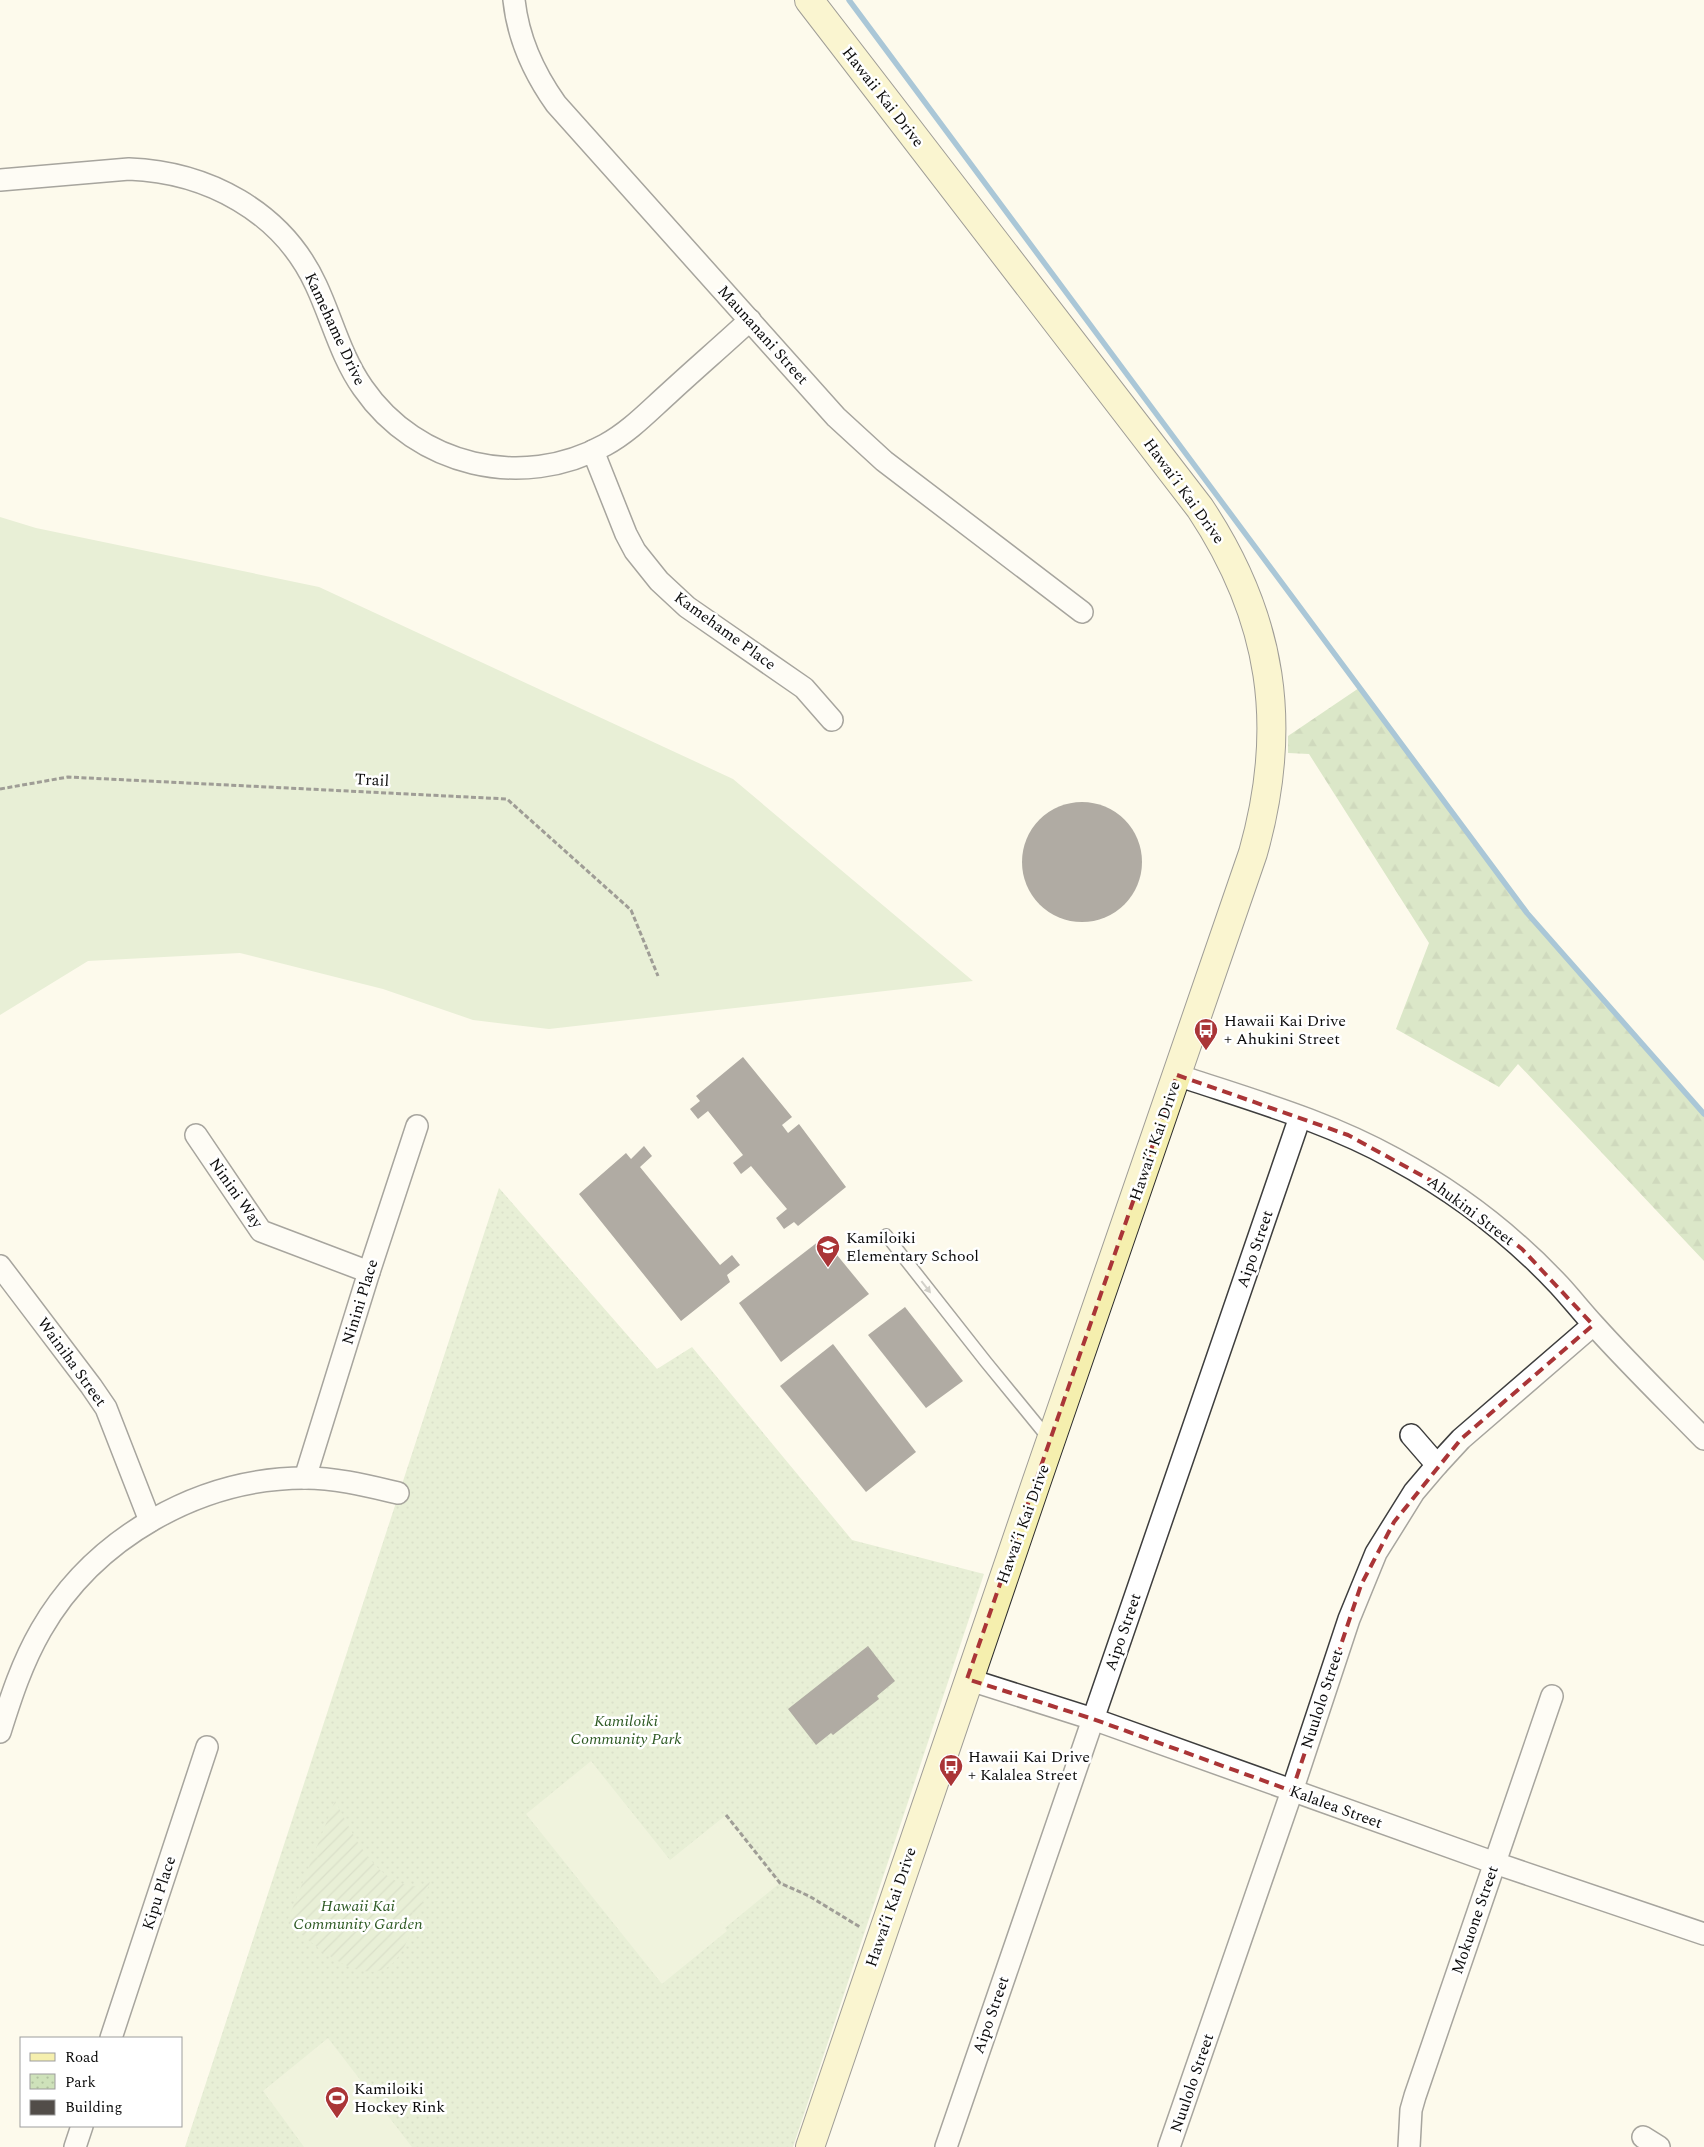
<svg xmlns="http://www.w3.org/2000/svg" width="1704" height="2147" viewBox="0 0 1704 2147" font-family="Spectral,serif">
<style>
.grass{fill:#cee2ba}
.forest{fill:url(#forest-firs)}
.park{fill:url(#park-dots)}
.garden{fill:url(#garden-furrows)}
.pitch{fill:#dfebca}
.lines{fill:none;stroke-linecap:round;stroke-linejoin:round}
.stream{stroke:#468abc;stroke-width:5.5}
.building{fill:#524d49}
.service-casing{stroke:#3e3e3e;stroke-width:14}
.minor-casing{stroke:#3e3e3e;stroke-width:24}
.secondary-casing{stroke:#2d2d2d;stroke-width:30}
.path{stroke:#2d2d2d;stroke-width:3;stroke-dasharray:5 2.5;stroke-linecap:butt}
.service{stroke:#fff;stroke-width:11}
.minor{stroke:#fff;stroke-width:21}
.secondary{stroke:#f5efae;stroke-width:28}
.oneway{fill:#9d9d9d}
.marked{fill:none;stroke:#aa3537;stroke-width:4;stroke-dasharray:10 6;stroke-linejoin:round}
.labels{text-anchor:middle;dominant-baseline:central;stroke-width:5;stroke-linejoin:round;paint-order:stroke}
.street-label{font-size:16px;fill:#0b0b0b;stroke:#fff}
.poi-label{font-size:16px;fill:#0b0b0b;stroke:#fff;text-anchor:start}
.park-label{font-size:16px;font-style:italic;fill:#2e5a24;stroke:#fff}
</style>
<defs>
<pattern id="forest-firs" width="22" height="20" patternUnits="userSpaceOnUse" patternTransform="scale(1.25)"><rect width="22" height="20" fill="#b2d19b"/><path d="M5 1l3.5 6h-7zM16 11l3.5 6h-7z" fill="#98b284"/></pattern>
<pattern id="park-dots" width="8" height="8" patternUnits="userSpaceOnUse" patternTransform="scale(1.25)"><rect width="8" height="8" fill="#cee2ba"/><path d="M2 2h.1M6 6h.1" fill="none" stroke="#b0c19f" stroke-width="1.8" stroke-linecap="round"/></pattern>
<pattern id="garden-furrows" width="10" height="10" patternUnits="userSpaceOnUse" patternTransform="scale(1.25)"><rect width="10" height="10" fill="#cee2ba"/><path d="M-1 1l2-2M0 10L10 0M9 11l2-2" fill="none" stroke="#b0c19f"/></pattern>
</defs>
<rect width="100%" height="100%" fill="#fdfaec"/>
<!-- grass -->
<path class="grass" d="M0,517L36,528L319,587L733,779L973,981L549,1029L473,1020L383,989L240,953L88,961L0,1015Z"/>
<!-- forest -->
<path class="forest" d="M1359,688L1527,913L1704,1114V1261L1518,1064L1499,1087L1396,1029L1429,943L1309,754L1288,753V736Z"/>
<!-- park -->
<path class="park" d="M499,1188L657,1369L692,1347L852,1540L984,1574L793,2147H185Z"/>
<!-- garden -->
<path class="garden" d="M335,1801C352,1832 372,1879 411,1886C417,1887 424,1884 430,1882C422,1903 408,1949 393,1963C362,1992 310,1941 287,1922Z"/>
<!-- pitch -->
<g class="pitch">
<path d="M591,1761L670,1860L726,1815L780,1883L725,1928L727,1931L662,1984L526,1814Z"/>
<path d="M328,2038L412,2147H304L263,2091Z"/>
</g>
<g class="lines">
<!-- stream -->
<path class="stream" d="M849,0L1527,913L1704,1114"/>
</g>
<!-- building -->
<g class="building">
<circle cx="1082" cy="862" r="60"/>
<path d="M743,1057L792,1117L782,1125L788,1133L799,1124L846,1187L798,1226L794,1222L784,1229L776,1218L787,1209L751,1166L741,1174L733,1163L743,1155L708,1111L698,1119L690,1109L700,1101L696,1096Z"/>
<path d="M644,1146L652,1156L640,1167L720,1265L732,1255L740,1265L727,1275L730,1282L681,1321L579,1194L626,1153L631,1159Z"/>
<path d="M823,1238L869,1294L781,1362L739,1303Z"/>
<path d="M905,1307L963,1381L926,1408L868,1335Z"/>
<path d="M833,1344L916,1452L866,1492L780,1386Z"/>
<path d="M868,1646L895,1681L877,1696L879,1699L833,1735L831,1733L816,1745L788,1709Z"/>
</g>
<g class="lines">
<!-- service casing -->
<g class="service-casing">
<path id="service" d="M886,1235L986,1362L1049,1439"/>
</g>
<!-- minor casing -->
<g class="minor-casing">
<g id="minor">
<path d="M514,0C518,38 534,73 556,104L836,417L884,461L1082,612"/>
<path d="M0,180L129,169C207,172 282,211 316,285C332,319 341,357 363,388C417,466 522,491 605,445C629,432 648,412 668,394C695,369 723,345 750,320"/>
<path d="M593,451L626,534L635,551L659,581L687,607L804,688L832,720"/>
<path d="M1177,1075C1251,1100 1327,1121 1395,1159C1456,1192 1512,1235 1559,1285C1571,1298 1582,1312 1594,1325C1629,1364 1667,1401 1704,1439"/>
<path d="M196,1135L261,1231L369,1272"/>
<path d="M0,1266L91,1386L106,1408L150,1521"/>
<path d="M1411,1435L1437,1465"/>
<path d="M305,1478L369,1272L417,1126"/>
<path d="M967,1679L1093,1719L1495,1863L1704,1934"/>
<path d="M0,1732C11,1697 22,1663 41,1630C94,1538 199,1478 305,1478C337,1478 368,1486 398,1493"/>
<path d="M111,2038L207,1747"/>
<path d="M1643,2137L1659,2147"/>
<path d="M75,2147L82,2126"/>
<path d="M946,2147L1300,1117"/>
<path d="M1169,2147L1292,1791L1349,1619L1376,1553L1414,1492L1437,1465L1461,1439L1593,1325"/>
<path d="M1409,2147L1411,2110L1415,2096L1552,1696"/>
</g>
</g>
<!-- secondary casing -->
<g class="secondary-casing">
<path id="secondary" d="M809,0L1200,508C1273,618 1289,726 1253,853C1105,1284 955,1715 810,2147"/>
</g>
<!-- path -->
<g class="path">
<path d="M0,789L68,777L507,799L631,910L658,976"/>
<path d="M726,1815L780,1883L809,1896L860,1927"/>
</g>
<!-- service -->
<use href="#service" class="service"/>
<!-- minor -->
<use href="#minor" class="minor"/>
<!-- secondary -->
<use href="#secondary" class="secondary"/>
</g>
<!-- one-way arrows -->
<defs><path id="oneway-solid" d="M-6-.8H1V-3.2L6.5 0L1 3.2V.8H-6Z" transform="scale(1.25)"/></defs>
<use class="oneway" href="#oneway-solid" transform="translate(926 1287) rotate(52)"/>
<!-- marked area -->
<path d="M0 0H1704V2147H0ZM1177,1075L1348,1135L1439,1185L1522,1249L1593,1325L1461,1439L1394,1522L1361,1585L1292,1791L1093,1719L967,1679Z" fill="#fdfaec" fill-opacity=".55" fill-rule="evenodd"/>
<path class="marked" d="M1177,1075L1348,1135L1439,1185L1522,1249L1593,1325L1461,1439L1394,1522L1361,1585L1292,1791L1093,1719L967,1679Z"/>
<!-- icons -->
<defs>
<g id="bus-pin" transform="scale(1.25)"><path d="M0 17L-7.5 6A9.5 9.5 0 1 1 7.5 6Z" fill="#aa3537" stroke="#fff"/><path d="M-5-6H5V4H4V6H2V4H-2V6H-4V4H-5ZM-3.5-4V0h7V-4ZM-3.5 1.2v1.5H-2V1.2ZM2 1.2v1.5H3.5V1.2Z" fill="#fff"/></g>
<g id="school-pin" transform="scale(1.25)"><path d="M0 17L-7.5 6A9.5 9.5 0 1 1 7.5 6Z" fill="#aa3537" stroke="#fff"/><path d="M0-5L7-2L0 1L-7-2ZM-4 1L0 2.5L4 1V4Q0 6-4 4Z" fill="#fff"/></g>
<g id="stadium-pin" transform="scale(1.25)"><path d="M0 17L-7.5 6A9.5 9.5 0 1 1 7.5 6Z" fill="#aa3537" stroke="#fff"/><path d="M0-5a6.5 5 0 1 0 0 10a6.5 5 0 1 0 0-10ZM-3.5-1.8h7v3.6h-7Z" fill="#fff"/></g>
</defs>
<g fill-rule="evenodd">
<use href="#bus-pin" x="1206" y="1030"/>
<use href="#school-pin" x="828" y="1247"/>
<use href="#bus-pin" x="951" y="1766"/>
<use href="#stadium-pin" x="337" y="2098"/>
</g>
<g class="labels">
<!-- street labels -->
<g class="street-label">
<text transform="translate(883 97) rotate(52)">Hawaii Kai Drive</text>
<text transform="translate(335 329) rotate(65)">Kamehame Drive</text>
<text transform="translate(763 335) rotate(48)">Maunanani Street</text>
<text transform="translate(1184 491) rotate(54)">Hawai’i Kai Drive</text>
<text transform="translate(725 631) rotate(36)">Kamehame Place</text>
<text transform="translate(372 780) rotate(3)">Trail</text>
<text transform="translate(1155 1141) rotate(-71)">Hawai’i Kai Drive</text>
<text transform="translate(236 1193) rotate(55)">Ninini Way</text>
<text transform="translate(1471 1211) rotate(37)">Ahukini Street</text>
<text transform="translate(1255 1249) rotate(-71)">Aipo Street</text>
<text transform="translate(360 1302) rotate(-73)">Ninini Place</text>
<text transform="translate(72 1362) rotate(54)">Wainiha Street</text>
<text transform="translate(1023 1524) rotate(-70)">Hawai’i Kai Drive</text>
<text transform="translate(1123 1632) rotate(-71)">Aipo Street</text>
<text transform="translate(1322 1699) rotate(-72)">Nuulolo Street</text>
<text transform="translate(1336 1807) rotate(20)">Kalalea Street</text>
<text transform="translate(159 1893) rotate(-72)">Kipu Place</text>
<text transform="translate(891 1907) rotate(-71)">Hawai’i Kai Drive</text>
<text transform="translate(1475 1920) rotate(-71)">Mokuone Street</text>
<text transform="translate(991 2015) rotate(-71)">Aipo Street</text>
<text transform="translate(1192 2083) rotate(-71)">Nuulolo Street</text>
</g>
<!-- poi labels -->
<g class="poi-label">
<text x="1224" y="1021">Hawaii Kai Drive<tspan x="1224" dy="18">+ Ahukini Street</tspan></text>
<text x="846" y="1238">Kamiloiki<tspan x="846" dy="18">Elementary School</tspan></text>
<text x="968" y="1757">Hawaii Kai Drive<tspan x="968" dy="18">+ Kalalea Street</tspan></text>
<text x="354" y="2089">Kamiloiki<tspan x="354" dy="18">Hockey Rink</tspan></text>
</g>
<!-- park labels -->
<g class="park-label">
<text x="626" y="1721">Kamiloiki<tspan x="626" dy="18">Community Park</tspan></text>
<text x="358" y="1906">Hawaii Kai<tspan x="358" dy="18">Community Garden</tspan></text>
</g>
</g>
<!-- legend -->
<rect x="20" y="2037" width="162" height="90" fill="#ffffff" stroke="#9d9d9d"/>
<rect x="30" y="2053" width="25" height="8" fill="#f5efae" stroke="#9d9d9d"/>
<text x="65" y="2062" font-size="15" fill="#0b0b0b">Road</text>
<rect x="30" y="2074" width="25" height="15" fill="url(#park-dots)" stroke="#9d9d9d"/>
<text x="65" y="2087" font-size="15" fill="#0b0b0b">Park</text>
<rect x="30" y="2100" width="25" height="15" fill="#524d49" stroke="#9d9d9d"/>
<text x="65" y="2112" font-size="15" fill="#0b0b0b">Building</text>
</svg>
